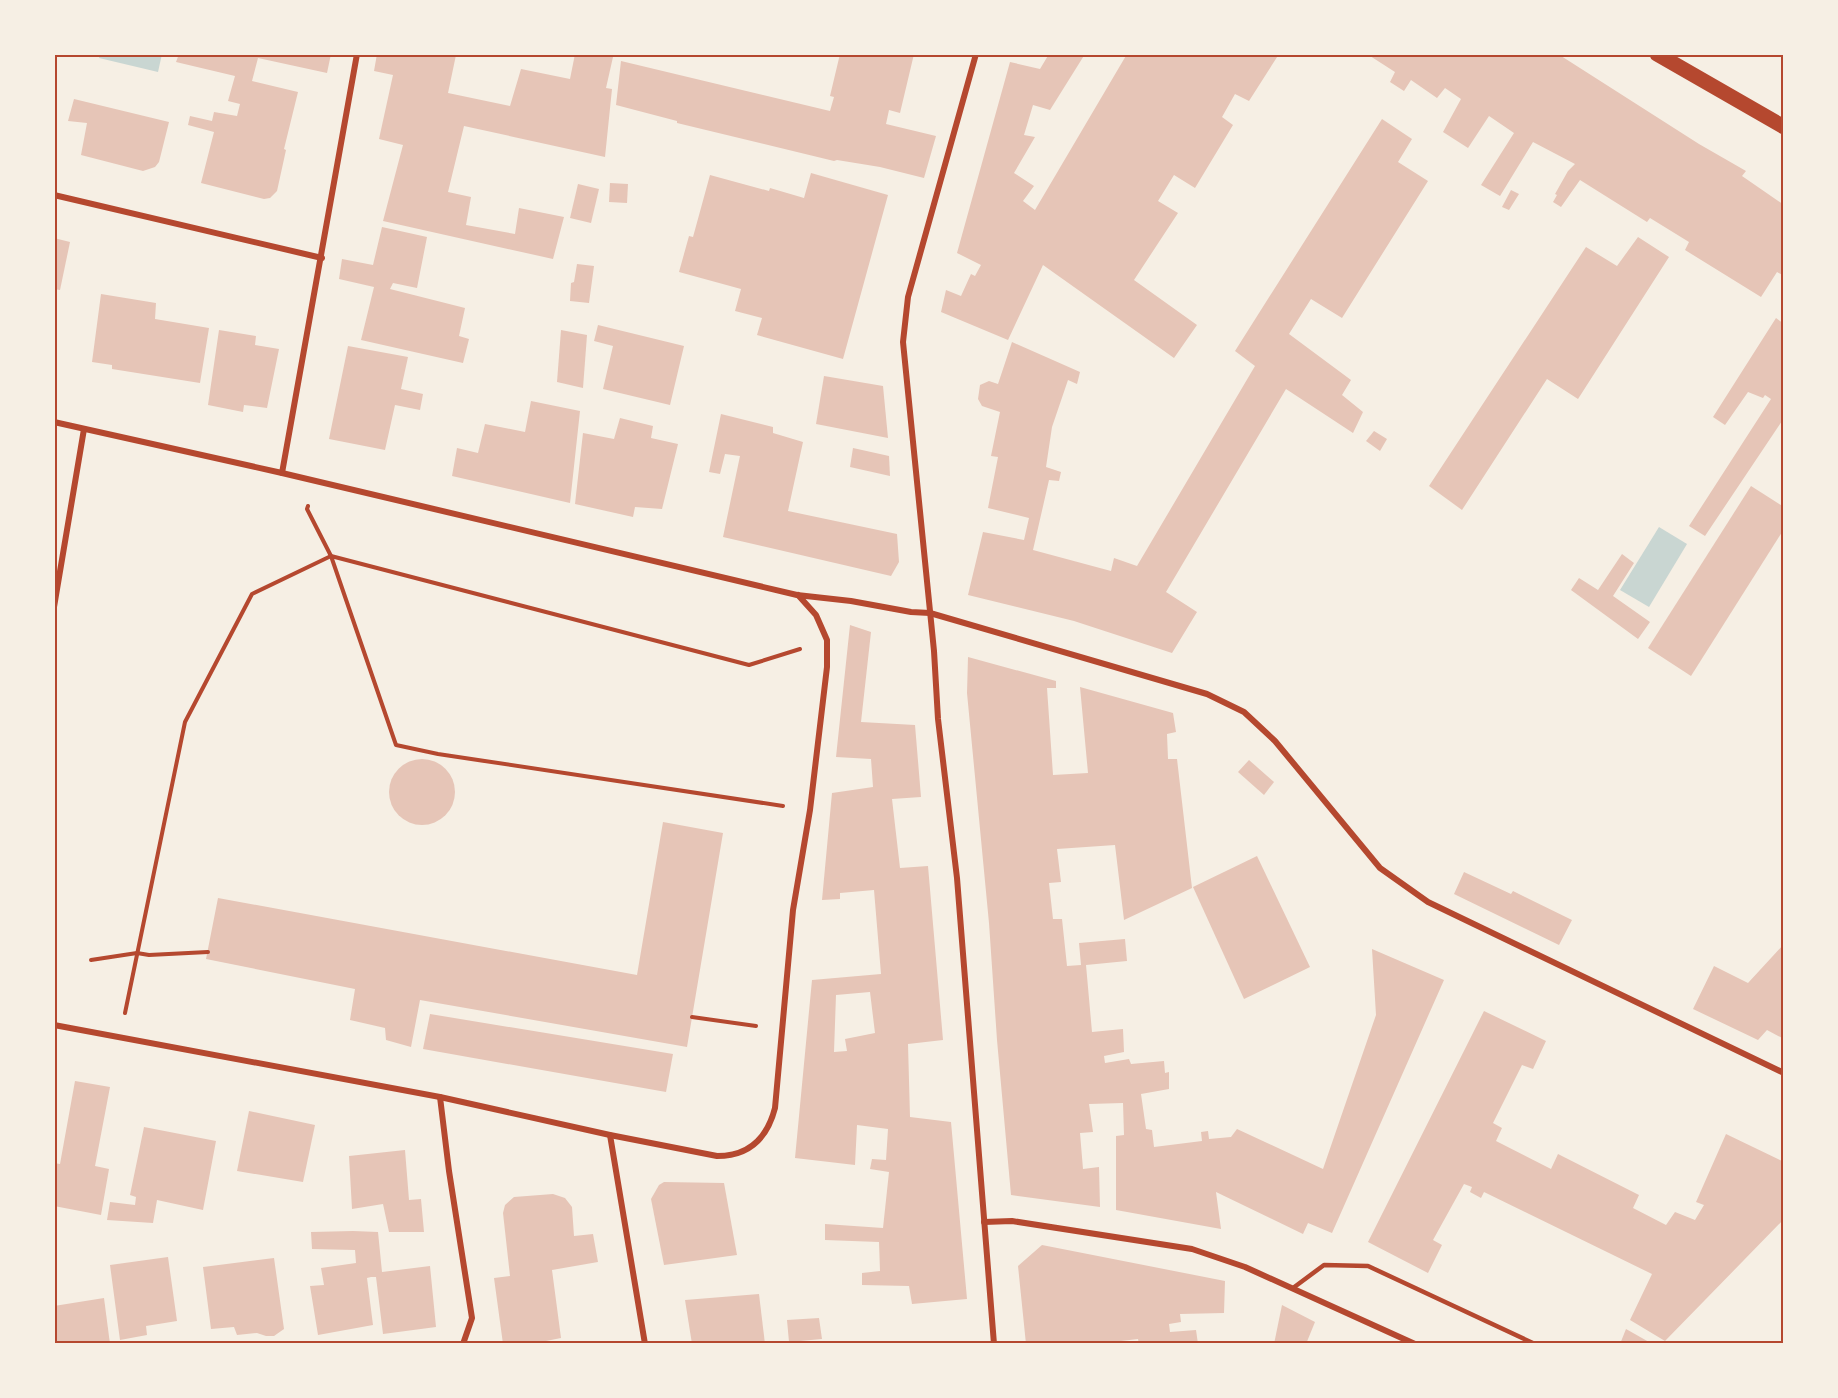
<svg xmlns="http://www.w3.org/2000/svg" width="1838" height="1398" viewBox="0 0 1838 1398" font-family="Spectral,serif">
<style>
.water{fill:#c9d6d2}
.building{fill:#e6c5b7;fill-rule:evenodd}
.lines{fill:none;stroke-linecap:round;stroke-linejoin:round}
.path{stroke:#b5482f;stroke-width:4}
.service{stroke:#b5482f;stroke-width:4.5}
.minor{stroke:#b5482f;stroke-width:6}
.primary{stroke:#b5482f;stroke-width:15}
.neatline{fill:none;stroke:#b5482f;stroke-width:2}
</style>
<rect width="100%" height="100%" fill="#f6efe4"/>
<!-- water -->
<g class="water">
<path d="M100,54H162L158,72L99,58Z"/>
<path d="M1659,527L1687,544L1649,607L1620,590Z"/>
</g>
<!-- building -->
<g class="building">
<path d="M179,54H331L327,73L258,58L252,81L298,92L284,149L286,150L277,191L270,198L264,199L201,183L214,132L188,125L190,116L212,121L214,112L237,116L240,104L228,101L235,76L176,62Z"/>
<path d="M377,54L456,55L448,93L510,106L521,69L570,79L575,54H598L613,57L606,88L612,89L605,157L464,126L448,192L471,197L466,225L515,234L519,208L564,217L553,259L383,221L403,145L379,139L393,75L374,71Z"/>
<path d="M840,54H914L900,113L889,110L886,124L936,136L924,178L880,167L837,160L834,161L677,123V121L616,105L621,61L830,111L834,97L830,96Z"/>
<path d="M1049,54H1085L1050,110L1033,105L1024,135L1035,137L1014,173L1034,186L1023,201L1035,210L1127,54H1279L1249,101L1235,94L1222,117L1233,125L1195,188L1174,175L1158,201L1178,213L1134,280L1197,325L1174,358L1043,265L1008,340L941,312L946,290L961,296L971,274L975,276L981,265L957,253L1010,62L1040,69Z"/>
<path d="M1367,54H1558L1699,144L1746,171L1742,176L1784,205V276L1777,272L1761,297L1685,250L1689,242L1650,218L1647,222L1580,180L1561,207L1553,202L1557,195L1555,194L1568,171L1575,164L1533,142L1500,196L1481,185L1514,133L1489,116L1468,148L1443,132L1461,99L1445,88L1437,98L1411,80L1404,91L1390,82L1395,72Z"/>
<path d="M74,99L169,122L159,162L155,167L143,171L81,155L87,123L68,121Z"/>
<path d="M1382,119L1412,139L1398,162L1428,181L1342,318L1311,299L1289,334L1351,380L1342,395L1363,412L1353,433L1286,389L1166,592L1197,612L1172,653L1074,621L968,595L983,532L1024,540L1029,518L988,508L998,457L991,456L1000,412L982,406L978,399L980,385L989,381L998,384L1012,342L1080,372L1077,384L1068,380L1052,427L1046,467L1061,472L1059,481L1049,480L1033,550L1111,571L1114,558L1137,566L1255,366L1235,351Z"/>
<path d="M811,173L888,195L843,359L757,335L762,318L735,311L741,289L679,272L689,236L693,237L710,175L769,191L770,188L804,198Z"/>
<path d="M610,183L628,184L627,203L609,202Z"/>
<path d="M578,184L599,189L591,223L570,218Z"/>
<path d="M1511,190L1519,194L1509,210L1502,207Z"/>
<path d="M382,227L427,237L417,288L393,283L390,289L465,308L459,336L469,339L463,363L361,340L374,287L339,279L342,259L373,265Z"/>
<path d="M1638,237L1669,257L1578,399L1547,379L1462,510L1429,486L1586,247L1617,266Z"/>
<path d="M54,238L70,242L60,290L54,289Z"/>
<path d="M577,264L594,266L589,303L570,301L571,283L574,282Z"/>
<path d="M101,294L156,303L155,319L209,328L200,383L112,369V365L92,362Z"/>
<path d="M1776,318L1784,324V418L1705,536L1689,526L1771,399L1765,395L1763,398L1748,392L1725,425L1713,417Z"/>
<path d="M598,325L684,346L670,405L603,389L613,346L594,341Z"/>
<path d="M219,330L256,336L255,345L279,349L267,408L244,405L243,412L208,405Z"/>
<path d="M561,330L587,335L583,388L557,382Z"/>
<path d="M348,346L408,357L401,389L423,394L420,410L395,405L385,450L329,439Z"/>
<path d="M824,376L883,386L888,438L816,424Z"/>
<path d="M531,401L580,411L570,503L452,476L457,448L478,453L485,424L525,432Z"/>
<path d="M721,414L773,427V433L803,442L788,511L897,534L899,562L891,576L723,537L740,456L725,454L720,474L709,472Z"/>
<path d="M620,418L653,426L651,438L678,444L662,509L635,507L633,517L575,504L583,433L614,439Z"/>
<path d="M1374,431L1387,439L1380,451L1366,441Z"/>
<path d="M853,448L889,456L890,476L850,467Z"/>
<path d="M1751,486L1784,507V529L1691,676L1648,648Z"/>
<path d="M1622,554L1634,563L1613,596L1650,622L1638,639L1571,590L1579,578L1598,590Z"/>
<path d="M850,625L871,632L861,722L915,725L921,797L892,799L900,868L928,866L943,1040L908,1044L910,1117L951,1122L967,1299L912,1304L909,1286L862,1285V1273L880,1271L879,1242L825,1240V1224L883,1228L889,1172L870,1169L872,1159L886,1160L888,1129L857,1125L855,1165L795,1158L812,980L881,974L874,890L840,893V899L822,900L832,793L873,787L871,759L836,757ZM870,992L875,1033L845,1039L847,1051L834,1052L836,995Z"/>
<path d="M968,657L1056,681V688H1047L1053,775L1088,773L1080,687L1173,713L1176,732L1167,734L1168,759H1177L1192,888L1124,920L1115,845L1057,849L1061,882L1049,883L1053,919H1062L1067,966L1081,965L1079,943L1125,939L1127,961L1086,965L1092,1032L1123,1029L1124,1052L1104,1056L1105,1063L1129,1059L1131,1064L1164,1061L1165,1073L1169,1072V1089L1141,1094L1146,1129L1152,1130L1154,1147L1202,1141L1201,1132L1208,1131L1209,1139L1231,1137L1237,1129L1323,1169L1376,1015L1372,949L1444,980L1332,1233L1308,1223L1303,1234L1216,1192L1221,1229L1116,1210V1136L1124,1135L1123,1103L1089,1104L1093,1132L1080,1133L1083,1169L1099,1167L1100,1207L1011,1195L997,1040L989,923L967,693Z"/>
<circle cx="422" cy="792" r="33"/>
<path d="M1249,760L1274,782L1264,795L1238,772Z"/>
<path d="M663,822L723,833L687,1047L420,1000L411,1047L386,1040L385,1028L350,1020L355,989L206,959L218,898L637,975Z"/>
<path d="M1257,856L1310,967L1244,999L1193,887Z"/>
<path d="M1464,872L1511,894L1513,891L1572,920L1559,945L1454,894Z"/>
<path d="M1784,944V1039L1767,1030L1758,1040L1693,1009L1714,966L1748,983Z"/>
<path d="M1484,1011L1546,1041L1533,1069L1522,1065L1493,1123L1502,1128L1496,1141L1551,1169L1558,1154L1639,1195L1633,1208L1666,1225L1675,1212L1695,1220L1704,1205L1696,1202L1726,1134L1784,1162V1219L1665,1341L1630,1320L1652,1274L1484,1192L1481,1198L1470,1192L1472,1187L1464,1184L1433,1240L1442,1245L1428,1273L1368,1242Z"/>
<path d="M430,1014L673,1054L666,1092L423,1049Z"/>
<path d="M75,1081L110,1087L95,1166L109,1169L101,1215L54,1206V1163L60,1164Z"/>
<path d="M249,1111L315,1125L303,1182L237,1171Z"/>
<path d="M144,1127L216,1141L203,1210L157,1200L153,1223L107,1220L110,1202L135,1205L136,1197L130,1195Z"/>
<path d="M405,1150L409,1200L421,1199L424,1232H389L383,1204L352,1209L349,1156Z"/>
<path d="M664,1182L724,1183L737,1255L664,1265L651,1199L659,1185Z"/>
<path d="M553,1194L565,1198L572,1207L574,1236L593,1234L598,1262L552,1270L561,1338L531,1344H503L494,1278L510,1276L503,1213L505,1205L514,1197Z"/>
<path d="M353,1231L378,1232L382,1272L430,1266L436,1327L383,1334L376,1277H371L367,1278L373,1325L318,1335L310,1286L324,1285L321,1268L356,1263L355,1250L312,1249L311,1232Z"/>
<path d="M1042,1245L1225,1281L1224,1313L1180,1314L1181,1322L1169,1324L1170,1332L1196,1330L1198,1344H1139L1138,1339L1121,1341L1122,1344H1026L1018,1266Z"/>
<path d="M168,1257L177,1321L146,1326L147,1335L120,1340L110,1265Z"/>
<path d="M274,1258L284,1329L274,1336H266L257,1333L237,1335L234,1327L211,1329L203,1267Z"/>
<path d="M759,1294L765,1344H692L685,1300Z"/>
<path d="M104,1298L110,1344H54V1306Z"/>
<path d="M1282,1305L1315,1322L1306,1344H1274Z"/>
<path d="M819,1318L822,1339L789,1342L787,1320Z"/>
<path d="M1626,1329L1649,1342L1648,1344H1620Z"/>
</g>
<g class="lines">
<!-- path -->
<g class="path">
<path d="M308,506L307,509L331,556L749,665L800,649"/>
<path d="M91,960L137,953L149,955L208,952"/>
<path d="M125,1013L185,722L252,594L331,556L396,745L438,754L783,806"/>
<path d="M692,1017L756,1026"/>
</g>
<!-- service -->
<path class="service" d="M1293,1288L1324,1265L1368,1266L1535,1344"/>
<!-- minor -->
<g class="minor">
<path d="M976,54L908,297L903,342L934,651L938,719L957,878L994,1344"/>
<path d="M54,195L322,258"/>
<path d="M54,422L282,473L797,595L851,601L911,612L930,613L1207,694L1244,712L1275,741L1380,868L1428,902L1784,1073"/>
<path d="M282,473L357,54"/>
<path d="M54,607L84,429"/>
<path d="M54,1025L440,1097L610,1135L717,1156C749,1156 767,1139 775,1108L793,910L810,810L827,667V640L816,615L798,595"/>
<path d="M440,1097L449,1171L472,1318L463,1344"/>
<path d="M610,1135L645,1344"/>
<path d="M984,1222L1012,1221L1192,1249L1245,1267L1415,1344"/>
</g>
<!-- primary -->
<path class="primary" d="M1657,54L1784,127"/>
</g>
<!-- border -->
<rect width="1838" height="1398" fill="none" stroke="#f6efe4" stroke-width="111"/>
<rect x="56" y="56" width="1726" height="1286" class="neatline"/>
</svg>
